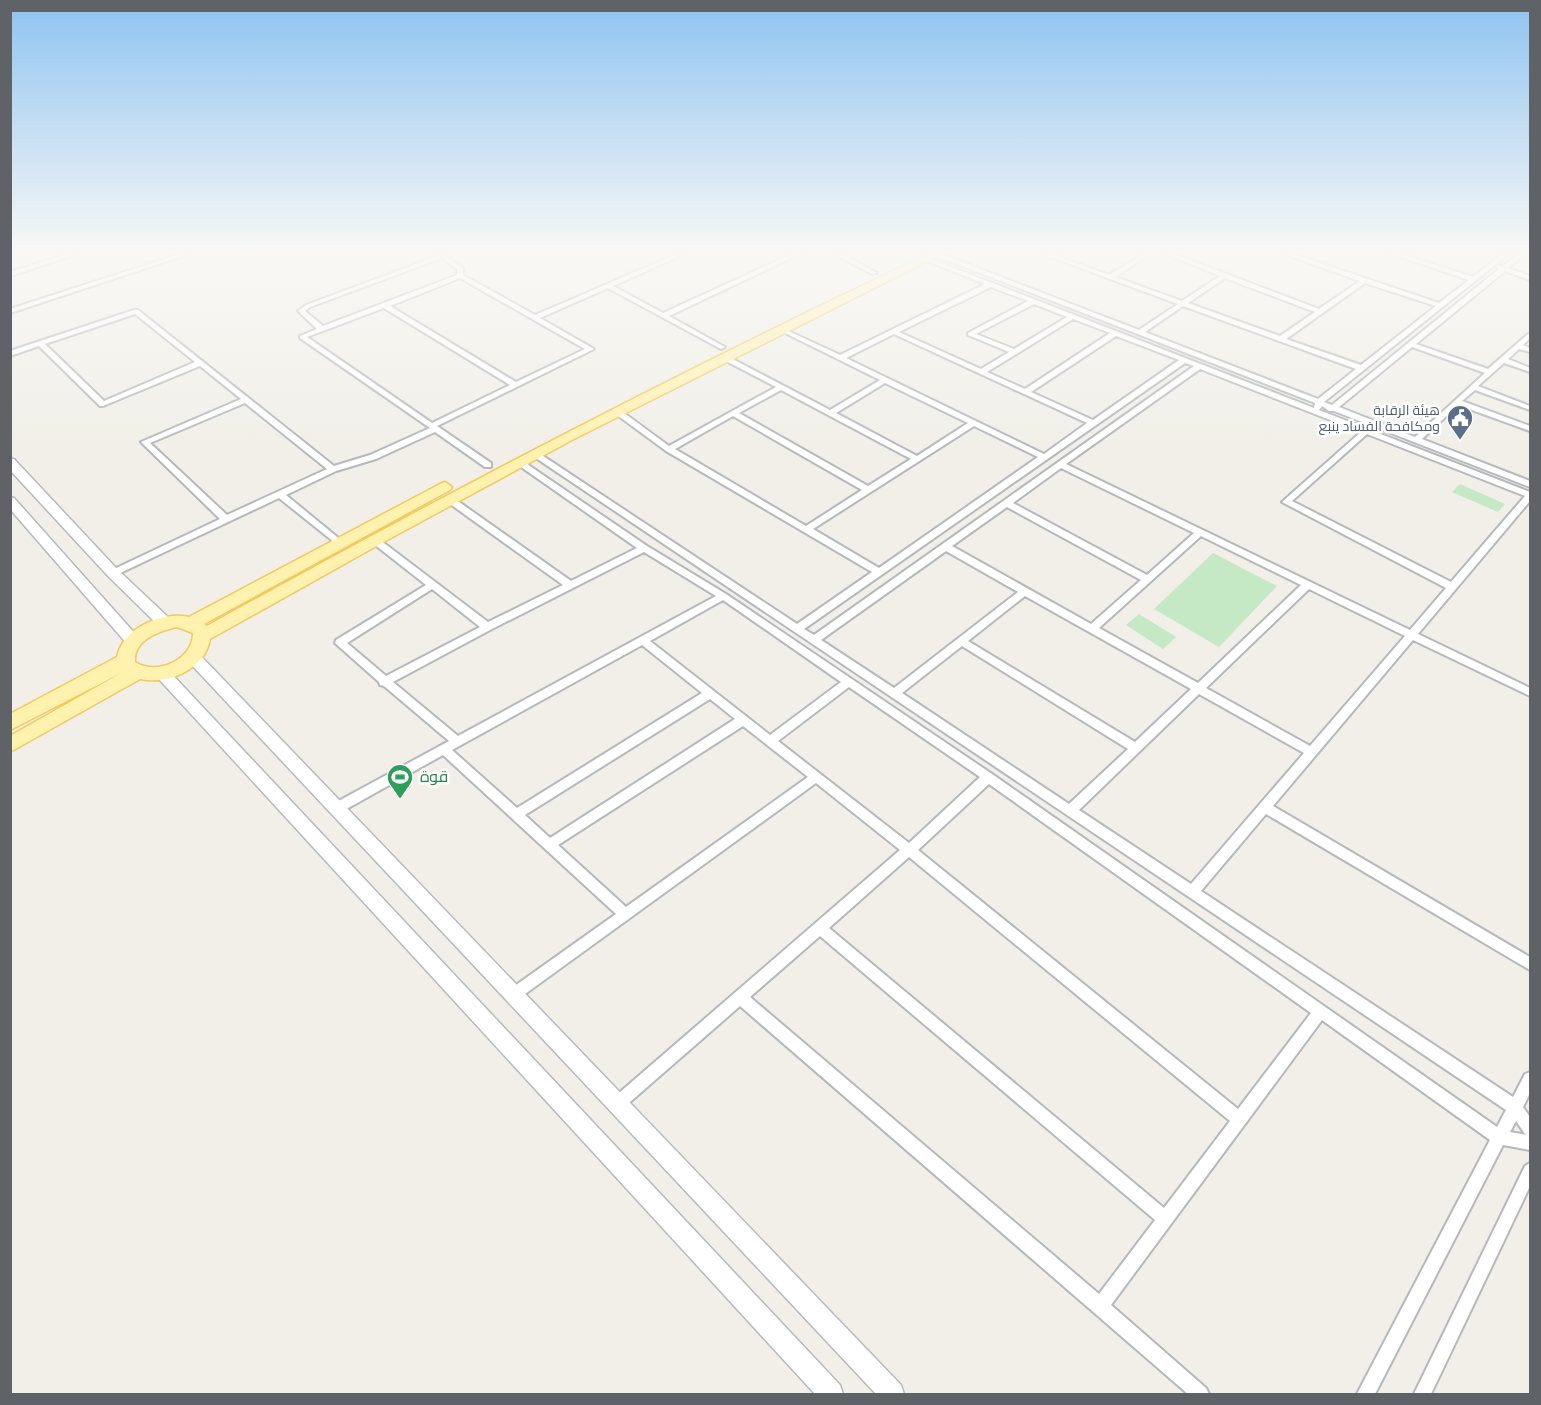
<svg xmlns="http://www.w3.org/2000/svg" width="1541" height="1405" viewBox="0 0 1541 1405" font-family="Signika,Cairo,sans-serif">
<style>
.green{fill:#c5e8c5}
.lines{fill:none;stroke-linecap:round;stroke-linejoin:round}
.street-casing{stroke:#b5b8bc;stroke-width:4}
.secondary-casing{stroke:#b6babf;stroke-width:3}
.primary-casing{stroke:#f2c960;stroke-width:3}
.street{fill:#fff;fill-rule:evenodd}
.secondary{fill:#fff;fill-rule:evenodd}
.primary{fill:#fff2af;fill-rule:evenodd}
.labels{text-anchor:middle;dominant-baseline:central;stroke-width:5;stroke-linejoin:round;paint-order:stroke}
.far-service-label{font-size:14px;fill:#4e5e75;stroke:#fff;text-anchor:end}
.leisure-label{font-size:16px;fill:#27864d;stroke:#fff;text-anchor:start}
</style>
<rect width="100%" height="100%" fill="#f1efe8"/>
<!-- green -->
<g class="green">
<path d="M1460,484L1505,504L1498,512L1452,492Z"/>
<path d="M1213,553L1277,586L1219,647L1154,609Z"/>
<path d="M1139,614L1176,637L1163,649L1126,625Z"/>
</g>
<g class="lines">
<!-- street casing -->
<g class="street-casing">
<g id="street">
<path d="M71,253H80L10,276V272Z"/>
<path d="M183,253H192L10,313V309Z"/>
<path d="M679,253H687L613,286L663,313L794,253H802L669,316L723,346L725,347L721,349L608,288L540,318L594,349L437,426L491,463V467H485L435,432L376,459L336,471L286,495L342,541V545L339,546L279,498L116,575H110L108,573L110,571L220,519L141,442L241,399L200,366L103,406H100L39,346L10,356V351L134,310H138L334,466L370,455L430,428L300,338V336L317,329L298,311L306,305L443,254L463,268V275L535,315ZM442,258L458,270L457,275L323,326L305,311L310,307ZM460,278L585,349L516,382L390,306ZM384,308L510,385L432,423L307,337ZM135,314L195,362L104,401L45,344ZM245,403L327,469L227,515L150,443Z"/>
<path d="M832,253H840L877,273L872,274Z"/>
<path d="M934,253H939L1139,330L1178,304L1040,253H1049L1109,275L1145,253H1152L1115,277L1182,301L1220,276L1163,253H1171L1319,309L1360,281L1281,253H1290L1439,303L1469,280L1389,253H1398L1473,277L1503,253H1510L1324,402L1332,405L1499,269L1497,268V266H1503L1519,253H1526L1508,268L1530,276V280L1505,271L1416,344L1488,369L1528,334L1530,333V338L1523,345L1530,348V352L1519,349L1508,359L1530,368V372L1504,363L1478,386L1530,406V410L1475,390L1462,401L1530,426V431L1458,405L1422,439L1530,481V487L1334,411H1329L1322,406L1319,410L1530,492V501L1418,634L1530,688V696L1413,640L1273,806L1530,957V970L1266,814L1201,891L1513,1097L1525,1074L1530,1072V1093L1523,1107L1530,1117V1150L1503,1145L1375,1394H1357L1490,1140L1322,1020L1111,1305L1206,1388L1209,1394H1188L740,1006L622,1109L617,1111L612,1109L610,1104L612,1099L900,850L816,783L514,1002L509,1000L507,995L509,990L616,914L443,755L341,812L337,813L333,812L331,808L333,804L449,741L384,686L380,685L379,682L335,643L336,640L426,585L370,541V537H376L488,622L563,585L446,501V497H452L571,581L637,548L514,462L518,459L521,460L647,546L726,594L992,774L1497,1127L1506,1110L530,454L534,452H537L797,624L872,572L666,451L613,412L620,410L669,446L776,387L722,359V355H725L830,410L880,380L777,329L782,328L840,355L985,284L924,260V258H928L1314,408L1315,403L934,255ZM1225,278L1315,312L1280,336L1188,303ZM1365,283L1436,306L1361,365L1286,339ZM991,287L1028,301L968,333V335L1009,352L981,369L899,332ZM1034,304L1067,317L1014,349L976,334ZM1183,306L1356,369L1318,399L1145,332ZM1073,319L1110,333L1025,389L987,372ZM894,334L1087,423L1044,454L846,358ZM1116,336L1179,360L1093,420L1031,392ZM1412,347L1485,373L1415,437L1339,407ZM1185,363L1194,366L814,635L804,629ZM1200,369L1361,432L1282,502L1446,588L1410,630L1066,464ZM885,383L968,423L917,456L836,413ZM781,390L911,459L868,486L739,413ZM733,416L862,490L806,526L675,449ZM974,426L1038,457L879,568L813,529ZM1367,434L1525,496L1451,582L1292,501ZM1061,468L1194,533L1147,575L1013,503ZM1007,507L1141,580L1091,624L952,546ZM1201,536L1301,585L1198,683L1099,628ZM946,551L1018,592L894,688L821,640ZM644,552L716,596L458,736L393,682L490,630ZM432,589L480,627L386,676L347,643ZM1309,589L1405,636L1310,746L1206,688ZM1025,596L1191,689L1135,742L968,641ZM723,600L841,682L770,735L650,641ZM642,645L702,693L517,808L452,750ZM962,646L1128,749L1069,804L902,693ZM849,687L980,777L909,843L778,741ZM1199,694L1304,753L1191,884L1079,810ZM710,699L735,719L550,838L525,815ZM743,726L808,777L626,907L558,845ZM989,784L1311,1013L1238,1109L918,850ZM909,857L1230,1121L1164,1208L829,928ZM820,936L1155,1220L1099,1294L750,997ZM1516,1121L1525,1134L1527,1135L1510,1132Z"/>
<path d="M1530,1163V1186L1431,1394H1414L1525,1166Z"/>
</g>
</g>
<!-- secondary casing -->
<g class="secondary-casing">
<g id="secondary">
<path d="M10,459H14L118,570L170,619L172,623L170,627H160L108,576L10,470Z"/>
<path d="M10,497L14,498L138,637L140,641L138,645H128L10,509Z"/>
<path d="M193,652L198,653L901,1385L904,1394H876L188,661L186,657L188,653Z"/>
<path d="M162,667L167,669L840,1385L843,1394H815L157,677L155,673L157,669Z"/>
</g>
</g>
<!-- primary casing -->
<g class="primary-casing">
<path id="primary" d="M931,253H944L572,440L389,539L210,639C205,670 167,685 140,679L10,752V736L123,672L10,730V714L117,657C123,628 162,611 189,617L440,484L445,482L452,487L450,490L204,624L207,626C444,494 685,369 931,253ZM177,627L193,633C193,660 157,676 135,662C133,640 159,631 177,627Z"/>
</g>
<!-- street -->
<use href="#street" class="street"/>
<!-- secondary -->
<use href="#secondary" class="secondary"/>
<!-- primary -->
<use href="#primary" class="primary"/>
</g>
<!-- sky -->
<linearGradient id="sky" x2="0" y2="1"><stop stop-color="#8fc3f1"/><stop offset="0.56" stop-color="#f9f8f5"/><stop offset="1" stop-color="#f9f8f5" stop-opacity="0"/></linearGradient>
<rect width="1541" height="450" fill="url(#sky)"/>
<!-- icons -->
<defs>
<g id="civic-pin" transform="scale(1.35)"><path d="M0 17L-7.5 6A9.5 9.5 0 1 1 7.5 6Z" fill="#5c6f8a" stroke="#fff"/><path d="M-.6-6.5H3V-4.5H.6V-3L4-1V1h2V6H-6V1h2V-1L-.6-3ZM-1.2 2.5V6h2.4V2.5Z" fill="#fff"/></g>
<g id="stadium-pin" transform="scale(1.35)"><path d="M0 17L-7.5 6A9.5 9.5 0 1 1 7.5 6Z" fill="#2e9e5b" stroke="#fff"/><path d="M0-5a6.5 5 0 1 0 0 10a6.5 5 0 1 0 0-10ZM-3.5-1.8h7v3.6h-7Z" fill="#fff"/></g>
</defs>
<g fill-rule="evenodd">
<use href="#civic-pin" x="1460" y="418"/>
<use href="#stadium-pin" x="400" y="777"/>
</g>
<g class="labels">
<!-- far-service labels -->
<g class="far-service-label">
<text x="1440" y="410">هيئة الرقابة<tspan x="1440" dy="16">ومكافحة الفساد ينبع</tspan></text>
</g>
<!-- leisure labels -->
<g class="leisure-label">
<text x="420" y="777">قوة</text>
</g>
</g>
<!-- border -->
<rect width="1541" height="1405" fill="none" stroke="#5f6368" stroke-width="24"/>
</svg>
